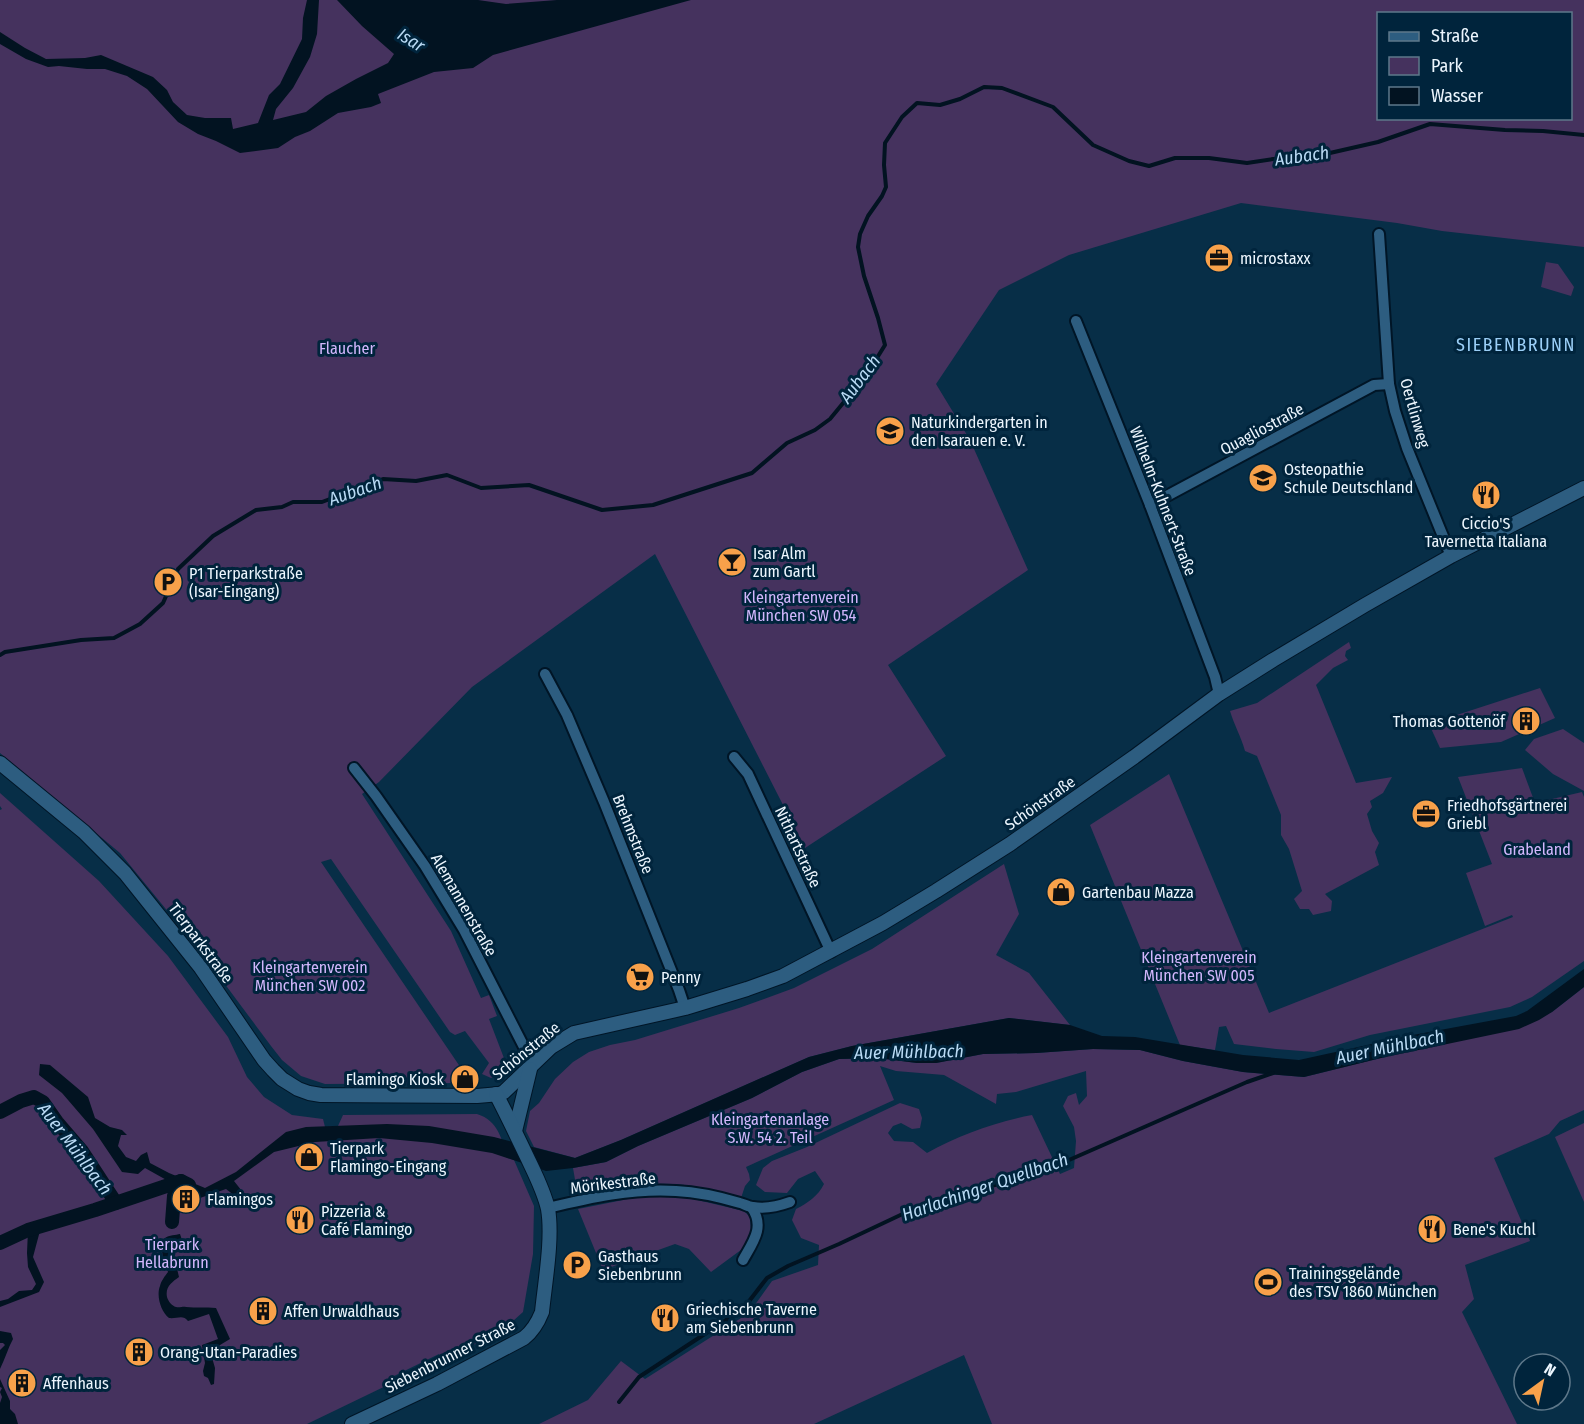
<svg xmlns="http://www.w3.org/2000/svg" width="1584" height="1424" viewBox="0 0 1584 1424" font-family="'Fira Sans Condensed',sans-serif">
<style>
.green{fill:#45325e;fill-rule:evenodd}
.water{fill:#021321}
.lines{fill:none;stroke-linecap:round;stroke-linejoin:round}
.stream{stroke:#021321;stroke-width:4}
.canal{stroke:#021321;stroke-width:14}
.minor-casing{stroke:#001526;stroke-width:14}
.tertiary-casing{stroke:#001526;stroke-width:16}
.minor{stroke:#2d5d80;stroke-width:10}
.tertiary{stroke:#2d5d80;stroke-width:14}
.labels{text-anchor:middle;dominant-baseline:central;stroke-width:6;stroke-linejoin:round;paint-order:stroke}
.poi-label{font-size:16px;fill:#ecf6fe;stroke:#00243c;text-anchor:start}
.park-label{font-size:16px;fill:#d3b7fd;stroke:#00243c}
.street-label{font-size:16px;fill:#ecf6fe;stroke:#00243c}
.water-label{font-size:18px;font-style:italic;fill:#badbf5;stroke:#00243c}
.neighbourhood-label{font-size:18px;letter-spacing:1.5px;fill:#9bcff7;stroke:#00243c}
</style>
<rect width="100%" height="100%" fill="#072e47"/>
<!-- green -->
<g class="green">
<path d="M0,0H1584V247L1442,231L1397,223L1241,203L1069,255L999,290L936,384L970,440L1028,570L888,665L946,756L805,848L655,554L472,687L379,782L362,794L451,931L481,998L489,995L497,1016L489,1019L507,1066L500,1074L491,1078L482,1074L489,1063L465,1031L455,1035L450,1032L331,859L321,862L465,1074L459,1077L462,1083L325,1084L301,1076L282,1060L271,1046L201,952L120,853L0,753ZM1378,14H1570V118H1378Z"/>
<path d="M1546,262L1558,264L1574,287L1571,296L1541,287Z"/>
<path d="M1349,642L1351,648L1346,651L1345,656L1348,660L1333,668L1316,685L1356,783L1392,777L1383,793L1370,801L1372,807L1367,814L1372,831L1379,843L1375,852L1379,865L1325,894L1332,901L1331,911L1313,915L1309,909H1300L1294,899L1302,891L1289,849L1281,835V815L1257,756L1245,751C1241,736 1234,725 1230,711L1257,703Z"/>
<path d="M1540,688L1555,718L1501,742L1440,748L1429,724Z"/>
<path d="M1563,729L1584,743V791L1553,774L1525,750L1534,739Z"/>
<path d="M1522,768L1535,803L1582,792L1584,797V961L1532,997L1510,1007L1370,1035L1314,1052L1276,1049L1234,1044L1226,1026L1219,1027L1215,1050L1180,1045L1090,825L1169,774L1269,1013L1513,917L1512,915L1485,926L1466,873L1492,864L1458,777Z"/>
<path d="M0,793L99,881L168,956L228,1037L247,1077L264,1097L292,1115L323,1119L325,1127L338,1126L343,1115L477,1114C499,1121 501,1139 508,1158L514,1160L534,1206L533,1254L523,1312L503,1330L460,1352L443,1359L439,1354L390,1378L394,1382L307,1424H0V810L2,809L0,806Z"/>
<path d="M1004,864L1019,914L996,955L1029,973L1070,1025L1009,1018L852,1046L809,1057L621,1140L575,1158L534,1147L526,1131L530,1111L539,1103L555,1079L573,1062L589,1052L610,1045L635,1040L739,1008L794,988L872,949Z"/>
<path d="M1584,987V1110L1560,1121L1549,1134L1494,1158L1530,1241L1465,1265L1474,1299L1462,1312L1517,1424H992L964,1355L814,1424H539L588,1400L621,1361L645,1379L749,1313L772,1281L818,1265L819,1245L801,1238L792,1220L796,1209C808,1203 818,1196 824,1184L815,1171L798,1179L787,1193L765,1192L756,1185L763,1168L772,1161L807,1147L900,1103L919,1109L922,1118L920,1128L912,1129L901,1123L893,1126L888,1133L894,1141L913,1142L927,1153C959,1135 995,1122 1032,1115L1060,1174L1074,1168L1076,1141L1074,1127L1063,1106L1068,1096L1076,1093L1079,1105L1087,1096L1086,1071L1016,1092L997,1094L996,1104L944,1075L896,1071L880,1066L894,1100L746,1167L749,1174L750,1180L745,1186L741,1198C712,1189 683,1182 653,1184C628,1185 603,1192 578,1197L573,1168L606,1162L638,1146L752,1098L802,1072L839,1059L878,1058L917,1063H936L983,1054L1036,1053L1093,1049L1140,1050L1183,1061L1243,1072L1304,1077L1385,1057L1552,1012Z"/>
<path d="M1584,1123V1202L1555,1137Z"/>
<path d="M674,1196L689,1198L744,1211L750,1217L751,1232L745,1247L711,1272L689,1249L675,1244L603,1270L578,1209L638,1197Z"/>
</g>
<!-- water -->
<g class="water">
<path d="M307,0H319L317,34L310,57L293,88L276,109L273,120L306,112L326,96L356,79L388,63L394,54L362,26L337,0H478L506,4L557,0H691L493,55L473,68L434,72L378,94L381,103L371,107L338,113L310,131L295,137L278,148L240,153L216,141L198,134L178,122L147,89L127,76L105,69H87L59,66L48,67L26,59L0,44V32L25,48L46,59L85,58L101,55L153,77L167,90L173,102L187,115L205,118H231L233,129L258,123L269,95L280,84L302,39L303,18Z"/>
<path d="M1584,969V987L1552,1012L1539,1020L1519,1029L1385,1057L1304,1077L1243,1072L1183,1061L1140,1050L1093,1049L1036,1053L983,1054L936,1063H917L878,1058L839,1059L802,1072L752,1098L638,1146L606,1162L573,1168L546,1171L492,1153L432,1143L379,1138L315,1142L274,1152L234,1181L249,1200L244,1203L226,1189L200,1198L193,1189L179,1187L145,1168L138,1174L122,1172L93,1129L62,1093L39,1075L40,1064L50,1065L88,1097L95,1118L110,1127L122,1130L127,1135H121L118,1146L126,1157L136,1161L141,1155L147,1152L150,1163L169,1173L205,1188L236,1172L286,1132L306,1127L387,1124L429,1126L494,1137L575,1158L621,1140L809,1057L852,1046L1009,1018L1070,1025L1102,1036L1135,1037L1243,1055L1299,1060L1413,1035L1516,1016L1527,1011Z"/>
<path d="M41,1227L33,1257L44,1282L39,1292L0,1307V1301L8,1299L19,1291L32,1290L36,1284L28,1267L27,1253L28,1230Z"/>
<path d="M180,1234L182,1240L174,1242L172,1248L179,1277C172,1282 165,1287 167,1297C168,1301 172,1306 176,1307C180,1308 183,1306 186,1307C196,1308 205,1307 216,1308L230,1339L220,1345L211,1354L215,1368L214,1384L211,1385L208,1378L204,1376L203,1371L205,1363L202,1345L218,1339L209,1314L188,1321C183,1314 177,1319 169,1318C161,1312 156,1296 160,1286C161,1281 165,1276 168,1272C166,1264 156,1243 165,1238C169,1235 176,1235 180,1234Z"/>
<path d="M0,1331L11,1333L13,1339C8,1348 5,1359 0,1369V1350L5,1345L3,1343H0Z"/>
<path d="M0,1379L10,1401V1409L15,1414L18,1424H0V1403L2,1397L0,1392L2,1388L0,1387Z"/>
</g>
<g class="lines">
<!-- stream -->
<g class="stream">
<path d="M0,655L5,652L81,640L114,638L140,624L163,603L178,569L213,536L256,510L282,507L293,502H322L383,479L416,481L447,475L481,488L529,485L602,510L653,505L752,473L787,443L815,430L830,419L867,374L885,345L878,318L864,276L858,247L860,234L868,216L882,196L886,187L884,165L885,143L902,117L917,103L940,105L960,99L984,87L1002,88L1053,107L1093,145L1129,161L1149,166L1175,158H1209L1247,163L1273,159L1308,158L1378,142L1430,124L1505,130L1543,131L1584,135"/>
<path d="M619,1402L639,1377L743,1309L767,1278L788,1266L839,1244L928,1202L1023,1178L1069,1160L1247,1082L1273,1073"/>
</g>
<!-- canal -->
<g class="canal">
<path d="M0,1112L21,1101L34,1097L43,1102L57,1122L82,1151L116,1203"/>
<path d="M172,1222L174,1196L181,1181"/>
<path d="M0,1243L28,1230L95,1210L181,1181L189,1185"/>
</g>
<!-- minor casing -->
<g class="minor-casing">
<g id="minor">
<path d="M1379,234L1389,384L1395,411L1407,448L1451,556"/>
<path d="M1076,321L1150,505L1215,677L1219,694"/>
<path d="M1150,505L1374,385L1389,384"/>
<path d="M545,674L567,715L604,802L679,990L685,1008"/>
<path d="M734,757L748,774L831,952"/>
<path d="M354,768L376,796L425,866L464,930L524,1047L532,1066"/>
<path d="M548,1208C589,1198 633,1188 676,1191C697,1192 720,1197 740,1203C744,1204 749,1207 753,1207C765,1209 779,1206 790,1202"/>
<path d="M743,1260C753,1242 765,1227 752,1208"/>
</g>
</g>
<!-- tertiary casing -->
<g class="tertiary-casing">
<g id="tertiary">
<path d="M0,763L84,832L125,873L201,968L264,1060L273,1070L282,1079L298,1089L309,1093L321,1095L477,1096L500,1094L504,1092L551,1047L574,1033L685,1008L747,989L783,976L883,923L936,891L1010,844L1134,757L1219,694L1273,660L1365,605L1451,556L1584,488"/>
<path d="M515,1131L530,1069"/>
<path d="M352,1424L437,1384L524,1338C533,1331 538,1322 542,1312C545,1282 553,1238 548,1209C544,1191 535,1174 527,1157C517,1136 507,1115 496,1094"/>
</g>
</g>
<!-- minor -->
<use href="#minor" class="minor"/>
<!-- tertiary -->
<use href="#tertiary" class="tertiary"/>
</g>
<!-- icons -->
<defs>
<g id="office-disc" transform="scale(1.5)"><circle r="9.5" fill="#f8a14a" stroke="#00243c"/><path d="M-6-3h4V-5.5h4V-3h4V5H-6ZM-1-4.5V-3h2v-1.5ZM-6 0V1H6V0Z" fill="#111"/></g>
<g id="school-disc" transform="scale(1.5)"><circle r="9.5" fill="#f8a14a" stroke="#00243c"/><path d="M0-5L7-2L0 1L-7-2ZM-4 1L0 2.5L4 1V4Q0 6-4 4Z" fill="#111"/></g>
<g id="restaurant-disc" transform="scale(1.5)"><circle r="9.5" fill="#f8a14a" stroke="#00243c"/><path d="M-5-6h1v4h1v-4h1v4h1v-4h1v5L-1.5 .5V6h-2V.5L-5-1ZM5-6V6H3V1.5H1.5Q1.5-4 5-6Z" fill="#111"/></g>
<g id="bar-disc" transform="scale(1.5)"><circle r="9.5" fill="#f8a14a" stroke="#00243c"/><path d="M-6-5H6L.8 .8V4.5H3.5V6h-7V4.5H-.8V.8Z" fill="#111"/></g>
<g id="parking-disc" transform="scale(1.5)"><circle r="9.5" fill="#f8a14a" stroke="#00243c"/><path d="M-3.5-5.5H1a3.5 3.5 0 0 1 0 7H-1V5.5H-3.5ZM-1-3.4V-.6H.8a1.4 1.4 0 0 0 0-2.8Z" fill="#111"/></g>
<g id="building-disc" transform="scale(1.5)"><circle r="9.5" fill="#f8a14a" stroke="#00243c"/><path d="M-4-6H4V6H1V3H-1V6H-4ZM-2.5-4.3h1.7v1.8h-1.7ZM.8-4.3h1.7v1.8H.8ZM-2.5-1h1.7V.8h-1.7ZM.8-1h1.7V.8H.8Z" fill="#111"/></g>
<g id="shop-disc" transform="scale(1.5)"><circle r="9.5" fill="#f8a14a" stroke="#00243c"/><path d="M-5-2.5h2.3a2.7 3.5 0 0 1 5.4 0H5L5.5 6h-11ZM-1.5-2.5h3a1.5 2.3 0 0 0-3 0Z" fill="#111"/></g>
<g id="supermarket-disc" transform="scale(1.5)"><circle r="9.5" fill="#f8a14a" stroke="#00243c"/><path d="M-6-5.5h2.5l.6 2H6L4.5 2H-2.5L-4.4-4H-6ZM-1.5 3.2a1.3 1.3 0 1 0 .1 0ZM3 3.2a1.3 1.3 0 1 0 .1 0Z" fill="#111"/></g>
<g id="stadium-disc" transform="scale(1.5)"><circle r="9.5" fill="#f8a14a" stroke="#00243c"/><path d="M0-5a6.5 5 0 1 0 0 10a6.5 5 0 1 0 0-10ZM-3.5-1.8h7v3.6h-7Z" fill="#111"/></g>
</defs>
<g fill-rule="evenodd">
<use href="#office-disc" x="1219" y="258"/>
<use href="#school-disc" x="890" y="431"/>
<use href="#school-disc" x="1263" y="478"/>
<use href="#restaurant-disc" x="1486" y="495"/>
<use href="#bar-disc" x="732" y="562"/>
<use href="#parking-disc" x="168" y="582"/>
<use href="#building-disc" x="1526" y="721"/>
<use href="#office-disc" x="1426" y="814"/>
<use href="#shop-disc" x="1061" y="892"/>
<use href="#supermarket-disc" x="640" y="977"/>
<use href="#shop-disc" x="465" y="1079"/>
<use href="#shop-disc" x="309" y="1157"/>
<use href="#building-disc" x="186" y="1199"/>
<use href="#restaurant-disc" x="300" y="1220"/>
<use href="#restaurant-disc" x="1432" y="1229"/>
<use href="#parking-disc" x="577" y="1265"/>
<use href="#stadium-disc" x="1268" y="1282"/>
<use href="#building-disc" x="263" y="1311"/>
<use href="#restaurant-disc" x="665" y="1318"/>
<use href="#building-disc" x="139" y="1352"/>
<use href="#building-disc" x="22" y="1383"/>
</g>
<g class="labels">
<!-- poi labels -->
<g class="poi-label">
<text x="1240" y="258">microstaxx</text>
<text x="911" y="422">Naturkindergarten in<tspan x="911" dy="18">den Isarauen e. V.</tspan></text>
<text x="1284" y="469">Osteopathie<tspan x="1284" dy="18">Schule Deutschland</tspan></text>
<text x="1486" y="523" text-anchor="middle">Ciccio'S<tspan x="1486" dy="18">Tavernetta Italiana</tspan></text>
<text x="753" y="553">Isar Alm<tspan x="753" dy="18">zum Gartl</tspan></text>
<text x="189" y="573">P1 Tierparkstraße<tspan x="189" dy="18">(Isar-Eingang)</tspan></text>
<text x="1505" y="721" text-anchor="end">Thomas Gottenöf</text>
<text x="1447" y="805">Friedhofsgärtnerei<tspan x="1447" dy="18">Griebl</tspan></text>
<text x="1082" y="892">Gartenbau Mazza</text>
<text x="661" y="977">Penny</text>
<text x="444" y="1079" text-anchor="end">Flamingo Kiosk</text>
<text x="330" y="1148">Tierpark<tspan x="330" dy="18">Flamingo-Eingang</tspan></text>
<text x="207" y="1199">Flamingos</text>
<text x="321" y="1211">Pizzeria &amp;<tspan x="321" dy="18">Café Flamingo</tspan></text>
<text x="1453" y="1229">Bene's Kuchl</text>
<text x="598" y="1256">Gasthaus<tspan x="598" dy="18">Siebenbrunn</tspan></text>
<text x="1289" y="1273">Trainingsgelände<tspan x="1289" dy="18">des TSV 1860 München</tspan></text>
<text x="686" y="1309">Griechische Taverne<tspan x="686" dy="18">am Siebenbrunn</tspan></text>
<text x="284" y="1311">Affen Urwaldhaus</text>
<text x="160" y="1352">Orang-Utan-Paradies</text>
<text x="43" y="1383">Affenhaus</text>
</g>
<!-- park labels -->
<g class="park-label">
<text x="347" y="348">Flaucher</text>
<text x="801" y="597">Kleingartenverein<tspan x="801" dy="18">München SW 054</tspan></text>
<text x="1537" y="849">Grabeland</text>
<text x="1199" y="957">Kleingartenverein<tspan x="1199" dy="18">München SW 005</tspan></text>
<text x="310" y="967">Kleingartenverein<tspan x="310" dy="18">München SW 002</tspan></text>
<text x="770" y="1119">Kleingartenanlage<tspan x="770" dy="18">S.W. 54 2. Teil</tspan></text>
<text x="172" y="1244">Tierpark<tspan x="172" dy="18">Hellabrunn</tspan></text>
</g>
<!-- street labels -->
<g class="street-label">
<text transform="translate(1415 413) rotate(74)">Oertlinweg</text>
<text transform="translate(1262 429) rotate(-28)">Quagliostraße</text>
<text transform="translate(1163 501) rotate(69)">Wilhelm-Kuhnert-Straße</text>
<text transform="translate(1040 803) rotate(-35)">Schönstraße</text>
<text transform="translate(633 834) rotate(68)">Brehmstraße</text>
<text transform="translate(798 847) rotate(65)">Nithartstraße</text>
<text transform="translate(464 905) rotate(60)">Alemannenstraße</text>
<text transform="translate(201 943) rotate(53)">Tierparkstraße</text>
<text transform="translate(526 1051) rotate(-39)">Schönstraße</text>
<text transform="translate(613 1183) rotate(-7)">Mörikestraße</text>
<text transform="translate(450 1356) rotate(-27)">Siebenbrunner Straße</text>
</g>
<!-- water labels -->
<g class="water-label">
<text transform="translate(411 40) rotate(32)">Isar</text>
<text transform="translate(1302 156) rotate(-8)">Aubach</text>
<text transform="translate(860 379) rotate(-53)">Aubach</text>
<text transform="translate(355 491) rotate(-19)">Aubach</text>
<text transform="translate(1390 1047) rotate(-12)">Auer Mühlbach</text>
<text transform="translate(909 1052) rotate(-1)">Auer Mühlbach</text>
<text transform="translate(75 1149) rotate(53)">Auer Mühlbach</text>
<text transform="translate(985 1187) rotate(-19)">Harlachinger Quellbach</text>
</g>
<!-- neighbourhood labels -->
<g class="neighbourhood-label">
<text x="1516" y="345">SIEBENBRUNN</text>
</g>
</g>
<!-- legend -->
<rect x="1377" y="12" width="195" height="108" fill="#00243c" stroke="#5e788a" stroke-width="1.5"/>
<rect x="1389" y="32" width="30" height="9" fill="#2d5d80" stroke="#5e788a" stroke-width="1.5"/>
<text x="1431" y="42" font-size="18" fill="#ecf6fe">Straße</text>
<rect x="1389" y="57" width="30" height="18" fill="#45325e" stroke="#5e788a" stroke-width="1.5"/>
<text x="1431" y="72" font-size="18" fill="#ecf6fe">Park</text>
<rect x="1389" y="87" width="30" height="18" fill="#021321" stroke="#5e788a" stroke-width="1.5"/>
<text x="1431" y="102" font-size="18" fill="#ecf6fe">Wasser</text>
<!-- north arrow -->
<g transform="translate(1542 1382) rotate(33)"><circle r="28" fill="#00243c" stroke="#5e788a" stroke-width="1.5"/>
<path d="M0-4.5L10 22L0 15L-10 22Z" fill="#f8a14a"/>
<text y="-9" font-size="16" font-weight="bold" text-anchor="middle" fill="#ecf6fe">N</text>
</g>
</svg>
